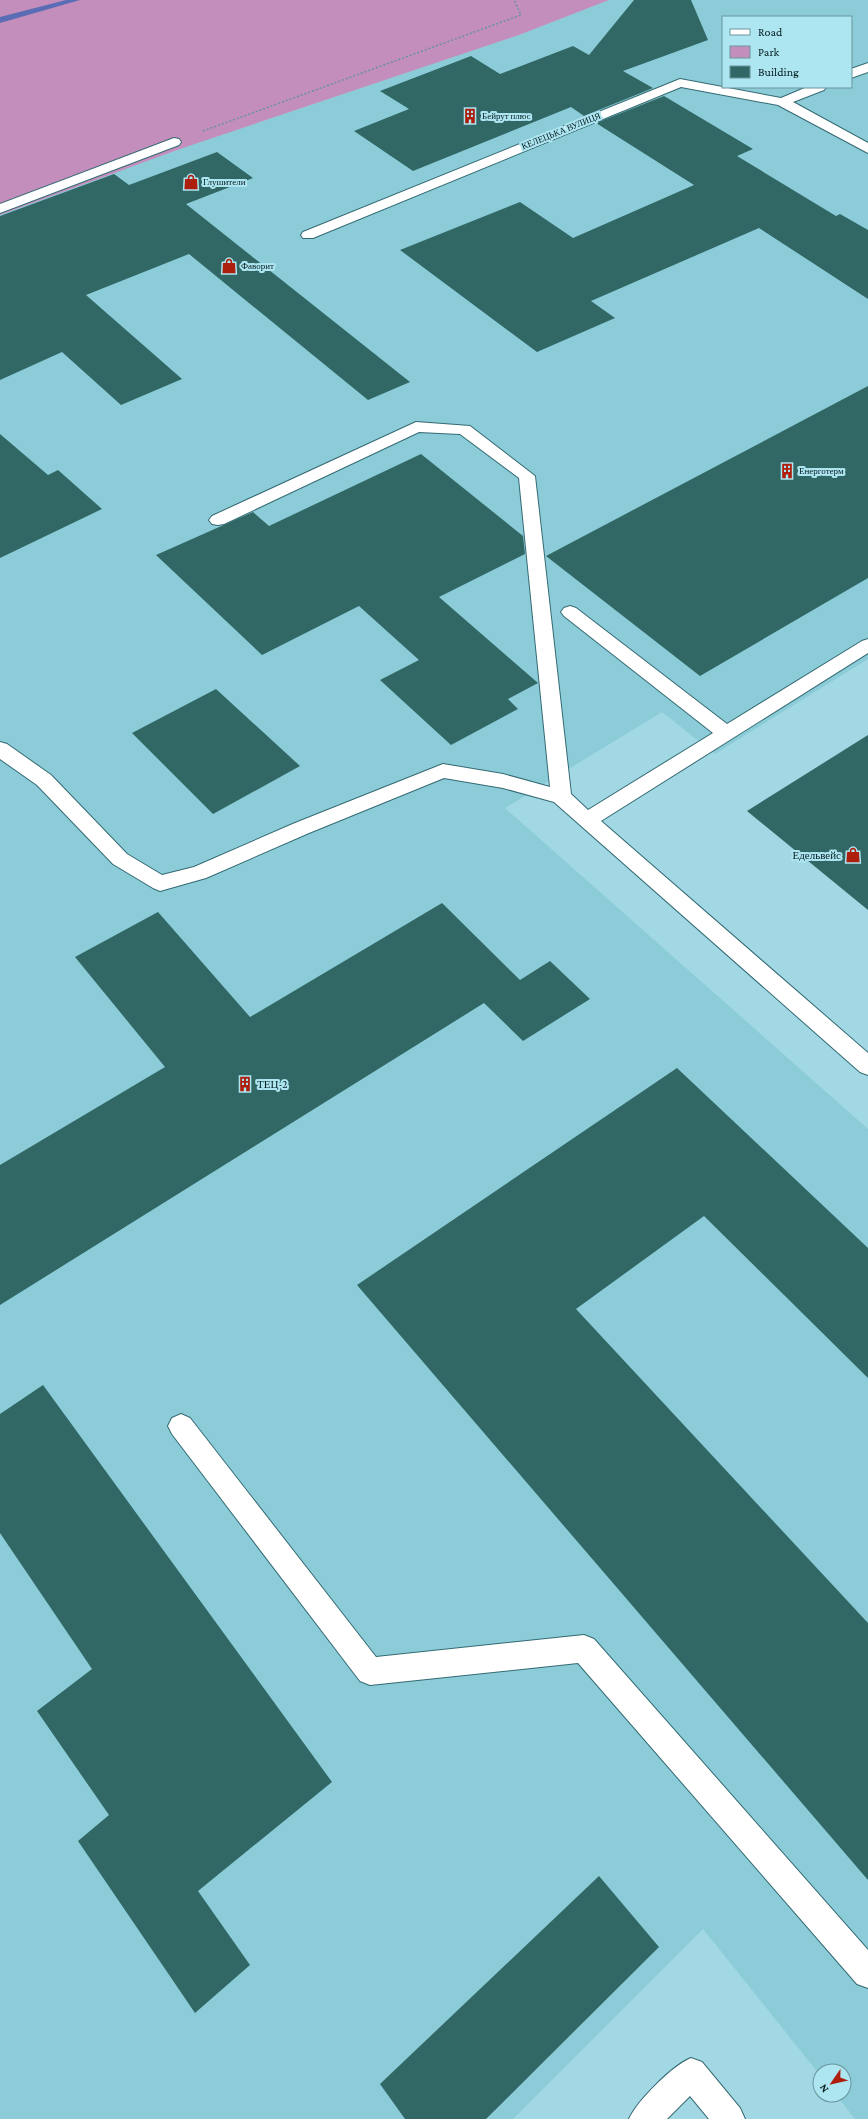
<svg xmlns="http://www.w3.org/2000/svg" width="868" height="2119" viewBox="0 0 868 2119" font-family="'Crimson Pro',serif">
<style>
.built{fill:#8bccd8;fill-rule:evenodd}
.green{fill:#c38dbc}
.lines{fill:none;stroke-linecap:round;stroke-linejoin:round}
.stream{fill:#5a6db4;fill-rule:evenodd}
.building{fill:#316865}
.minor-casing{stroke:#346a73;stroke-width:2}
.path{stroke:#68939b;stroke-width:1.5;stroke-dasharray:2 2;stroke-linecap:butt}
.minor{fill:#fff;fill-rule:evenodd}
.labels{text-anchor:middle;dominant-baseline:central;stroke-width:4;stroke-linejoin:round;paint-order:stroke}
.far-poi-label{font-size:9px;fill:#061d21;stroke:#ade5f0;text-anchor:start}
.far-street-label{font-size:9px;fill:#061d21;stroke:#ade5f0}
.poi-label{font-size:11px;fill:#061d21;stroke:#ade5f0;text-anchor:end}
</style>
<rect width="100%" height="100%" fill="#a1d8e3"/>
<!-- built -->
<path class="built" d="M609,0H868V659L715,754L662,712L505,808L868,1129V2119H855L836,2095H844V2071H820V2075L703,1929L513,2119H0V215L180,149L519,35ZM723,17H851V87H723Z"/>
<!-- green -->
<path class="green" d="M0,0H609L519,35L180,149L0,215Z"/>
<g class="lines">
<!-- stream -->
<path class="stream" d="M66,0H80L0,23V17Z"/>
</g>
<!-- building -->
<g class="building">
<path d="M634,0H691L708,40L623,71L653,88L584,116L571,107L413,171L354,131L409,109L380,91L471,56L500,74L573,46L589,55Z"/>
<path d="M664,96L753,149L737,156L836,216L840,214L868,230V299L759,228L591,301L615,318L537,352L400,250L520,202L573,238L694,185L596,123Z"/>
<path d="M217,152L253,178L186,204L410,382L368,400L189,254L86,295L182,379L121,405L62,352L0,380V216L114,174L129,185Z"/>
<path d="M868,386V578L700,676L546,556Z"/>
<path d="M0,434L48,475L58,470L102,509L0,558Z"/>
<path d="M421,454L523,536L525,554L439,597L538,683L508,699L518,709L451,745L380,680L419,660L359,606L262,655L156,555L253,512L269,526Z"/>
<path d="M216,689L300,766L213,814L132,733Z"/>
<path d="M868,735V910L747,811Z"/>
<path d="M442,903L520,980L550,961L590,999L523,1041L484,1003L0,1305V1165L165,1067L75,957L158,912L250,1017Z"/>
<path d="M677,1068L868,1248V1378L704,1216L576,1309L868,1623V1880L357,1285Z"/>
<path d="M43,1385L332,1782L198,1891L250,1965L195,2013L78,1841L109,1815L37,1711L92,1669L0,1533V1414Z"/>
<path d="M599,1876L659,1947L486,2119H405L380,2084Z"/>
</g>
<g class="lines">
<!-- minor casing -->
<g class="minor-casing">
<g id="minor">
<path d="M868,63V72L851,78V69Z"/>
<path d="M680,79L781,98L807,87H826L824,90L793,102L868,143V153L778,105L681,87L313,238H303L301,235L303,232Z"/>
<path d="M174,138L179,139L181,142L179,145L0,213V204Z"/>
<path d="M416,422L470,426L535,476L571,794L588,810L713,733L564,616L561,612L564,608L570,606L576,608L727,724L862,641L868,639V653L601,821L868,1053V1075L860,1072L554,802L503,788L444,778L309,833L206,878L160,891L153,888L113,864L37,785L0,759V742L7,744L51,775L127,854L162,875L194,867L295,823L443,764L503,774L550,787L519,478L460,434L419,432L224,524L218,525L212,524L209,520L212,516Z"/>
<path d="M181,1414L190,1418L376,1657L584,1635L594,1639L868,1950V1988L857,1984L578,1663L370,1685L360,1681L172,1434L168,1426L172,1418Z"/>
<path d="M691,2058L702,2062L740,2108L745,2119H709L690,2096L667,2119H629C637,2101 673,2065 691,2058Z"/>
</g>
</g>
<!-- path -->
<path class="path" d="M203,131L521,15L514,0"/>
<!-- minor -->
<use href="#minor" class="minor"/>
</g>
<!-- icons -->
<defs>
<g id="building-bare" transform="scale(1.2)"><path d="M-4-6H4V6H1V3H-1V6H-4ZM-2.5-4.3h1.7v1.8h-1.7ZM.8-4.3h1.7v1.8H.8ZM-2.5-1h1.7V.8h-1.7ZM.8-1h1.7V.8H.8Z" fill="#ad1e0d" stroke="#ade5f0" stroke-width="2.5" paint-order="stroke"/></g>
<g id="shop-bare" transform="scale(1.2)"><path d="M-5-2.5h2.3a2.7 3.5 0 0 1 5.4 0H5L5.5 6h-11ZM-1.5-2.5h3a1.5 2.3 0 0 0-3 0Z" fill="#ad1e0d" stroke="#ade5f0" stroke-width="2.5" paint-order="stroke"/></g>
</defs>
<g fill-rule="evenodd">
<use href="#building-bare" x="470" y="116"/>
<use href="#shop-bare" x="191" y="182"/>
<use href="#shop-bare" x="229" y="266"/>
<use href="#building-bare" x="787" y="471"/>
<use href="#shop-bare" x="853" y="855"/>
<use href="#building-bare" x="245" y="1084"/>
</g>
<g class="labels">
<!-- far-poi labels -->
<g class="far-poi-label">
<text x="482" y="116">Бейрут плюс</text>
<text x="203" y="182">Глушители</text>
<text x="241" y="266">Фаворит</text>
<text x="799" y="471">Енерготерм</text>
</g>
<!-- far-street labels -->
<g class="far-street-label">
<text transform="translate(561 131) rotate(-22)">КЕЛЕЦЬКА ВУЛИЦЯ</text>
</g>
<!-- poi labels -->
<g class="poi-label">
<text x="841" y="855">Едельвейс</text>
<text x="257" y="1084" text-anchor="start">ТЕЦ-2</text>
</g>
</g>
<!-- legend -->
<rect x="722" y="16" width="130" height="72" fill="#ade5f0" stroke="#6a959d"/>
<rect x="730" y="29" width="20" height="6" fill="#ffffff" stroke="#6a959d"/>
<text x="758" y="36" font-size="12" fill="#061d21">Road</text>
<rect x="730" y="46" width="20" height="12" fill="#c38dbc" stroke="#6a959d"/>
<text x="758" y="56" font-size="12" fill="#061d21">Park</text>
<rect x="730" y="66" width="20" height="12" fill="#316865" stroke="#6a959d"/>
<text x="758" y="76" font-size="12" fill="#061d21">Building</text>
<!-- north arrow -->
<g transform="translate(832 2083) rotate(236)"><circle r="19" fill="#ade5f0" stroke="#6a959d"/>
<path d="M0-3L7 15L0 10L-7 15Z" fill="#ad1e0d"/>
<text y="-6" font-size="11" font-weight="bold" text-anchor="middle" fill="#061d21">N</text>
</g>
</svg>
